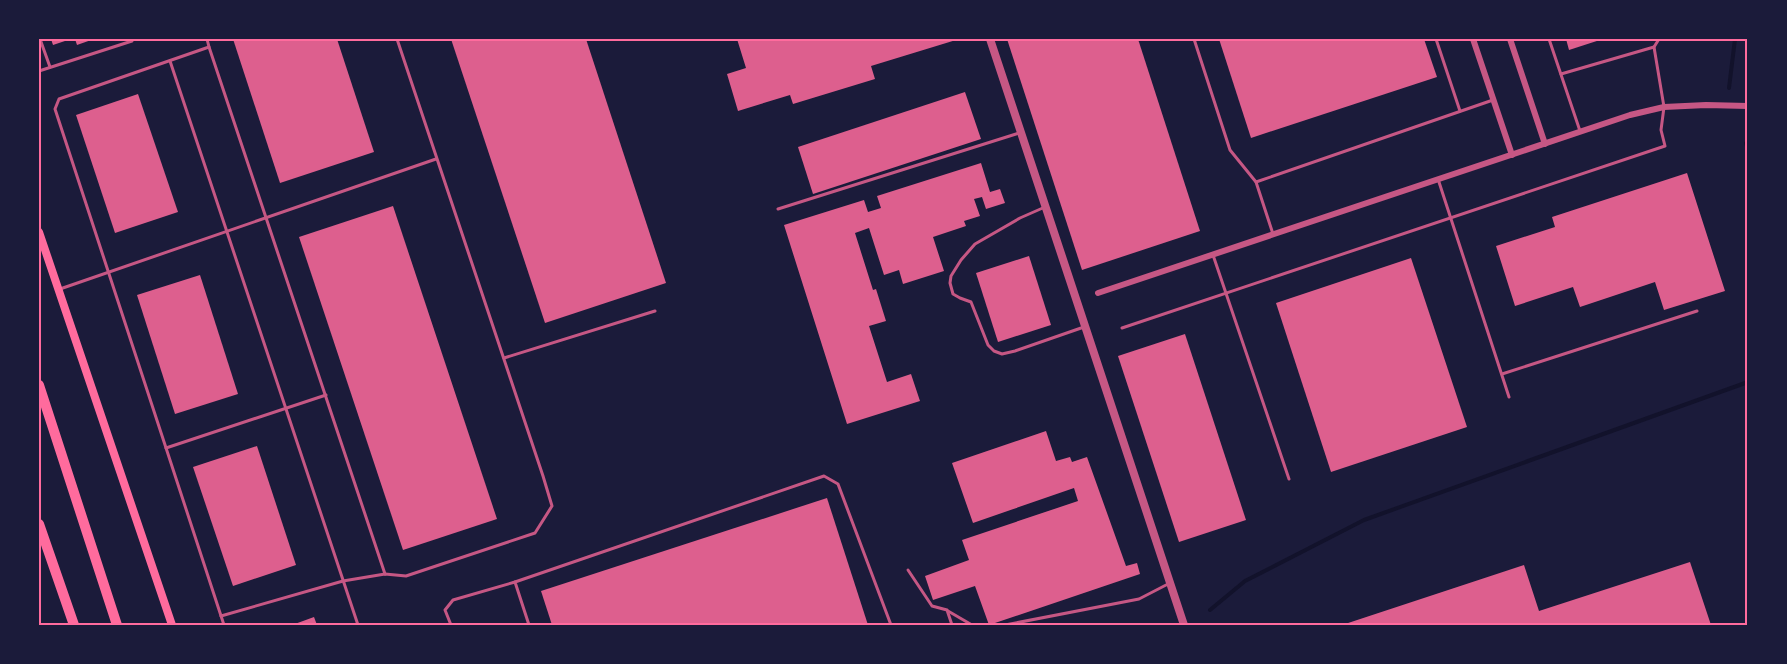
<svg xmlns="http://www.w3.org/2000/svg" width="1787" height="664" viewBox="0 0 1787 664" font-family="Cabin,sans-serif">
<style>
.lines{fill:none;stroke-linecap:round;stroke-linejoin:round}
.stream{stroke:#12122b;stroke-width:4}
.building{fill:#dd5f8e}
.service{stroke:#c65784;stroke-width:3}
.minor{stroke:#c65784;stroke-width:6}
.tertiary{stroke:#c65784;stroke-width:8}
.secondary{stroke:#ff6b9d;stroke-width:8}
.motorway{stroke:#ff6b9d;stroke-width:10}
.neatline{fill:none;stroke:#ff6b9d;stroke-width:2}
</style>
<rect width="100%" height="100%" fill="#1b1b3a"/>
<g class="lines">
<!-- stream -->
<g class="stream">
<path d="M1729,88L1735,39"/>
<path d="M1746,143L1748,150"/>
<path d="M1210,610L1245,581L1364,520L1748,382"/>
</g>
</g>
<!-- building -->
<g class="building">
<path d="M51,39H71L53,45Z"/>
<path d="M75,39H94L77,45Z"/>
<path d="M233,39H337L374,152L280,183Z"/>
<path d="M451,39H586L666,283L545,323Z"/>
<path d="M737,39H955L956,40L871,66L875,79L793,104L790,95L738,111L727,74L746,68Z"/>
<path d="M1007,39H1138L1200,231L1082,270Z"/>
<path d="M1219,39H1424L1437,77L1251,138Z"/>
<path d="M1566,39H1603L1569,50Z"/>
<path d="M965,92L981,139L813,194L798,147Z"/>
<path d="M138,94L178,212L115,233L76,115Z"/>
<path d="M981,163L990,192L1000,189L1005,203L986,209L982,197L974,199L980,216L964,221L966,226L933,237L944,271L903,284L899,270L884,275L869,228L855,233L873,290L876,289L886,321L869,326L887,382L911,374L920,401L847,424L784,225L864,200L868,212L881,208L877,196Z"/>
<path d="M1687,173L1725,291L1664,310L1655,282L1580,307L1573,287L1515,306L1496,246L1555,227L1552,217Z"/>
<path d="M393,206L497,519L403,550L299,237Z"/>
<path d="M1029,256L1051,325L998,342L976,273Z"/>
<path d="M1411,258L1467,427L1331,472L1276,303Z"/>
<path d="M200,275L238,394L175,414L137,295Z"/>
<path d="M1185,334L1246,520L1179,542L1118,356Z"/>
<path d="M1046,431L1056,461L1070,457L1072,462L1087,457L1126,566L1137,563L1140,574L989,625L975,586L933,600L925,576L969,560L962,540L1078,501L1074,488L973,523L952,463Z"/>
<path d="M257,446L296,565L233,586L193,467Z"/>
<path d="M827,498L868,625H552L541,591Z"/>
<path d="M1690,562L1711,625H1342L1524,565L1539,611Z"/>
<path d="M314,617L317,625H292Z"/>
</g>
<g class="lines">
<!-- service -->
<g class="service">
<path d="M40,39L50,67"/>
<path d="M207,39L209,47L59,99L55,109L224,625"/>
<path d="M1194,39L1230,150L1256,182L1273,234"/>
<path d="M1436,39L1460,111"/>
<path d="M1549,39L1580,131"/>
<path d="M209,47L385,574"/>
<path d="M170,61L358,625"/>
<path d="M39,71L132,41V39"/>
<path d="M1561,74L1654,47"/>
<path d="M1438,179L1509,397"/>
<path d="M1256,182L1493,100"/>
<path d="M1045,207L1020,218L975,244L961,260L951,276L950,283L953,294L960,298L971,302L988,345L994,351L1002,354L1015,351L1084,327"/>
<path d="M778,209L1019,133"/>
<path d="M1213,255L1289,479"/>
<path d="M60,289L436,159"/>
<path d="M1122,328L1665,146L1661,130L1664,107L1654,47L1659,39"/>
<path d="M504,358L655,311"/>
<path d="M1502,374L1697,311"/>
<path d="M166,448L326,395"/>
<path d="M908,570L932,606L947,610L952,625"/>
<path d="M948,611L972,625"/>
<path d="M221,616L343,581L385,574L406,576L535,533L552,506L543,476L397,39"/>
<path d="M451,625L445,610L453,600L515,582"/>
<path d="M529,625L515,582L824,476L838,484L891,625"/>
<path d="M1005,625L1139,599L1168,584"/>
</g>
<!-- minor -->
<g class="minor">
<path d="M1473,39L1512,155"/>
<path d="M1510,39L1545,144"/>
<path d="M1098,293L1630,115L1664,107L1706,105L1748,106"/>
</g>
<!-- tertiary -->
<path class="tertiary" d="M990,39L1184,625"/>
<!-- secondary -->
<path class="secondary" d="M39,232L172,625"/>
<!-- motorway -->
<g class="motorway">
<path d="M39,385L117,625"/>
<path d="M39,524L74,625"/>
</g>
</g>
<!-- border -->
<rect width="1787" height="664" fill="none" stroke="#1b1b3a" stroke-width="81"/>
<rect x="40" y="40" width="1706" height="584" class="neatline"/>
</svg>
